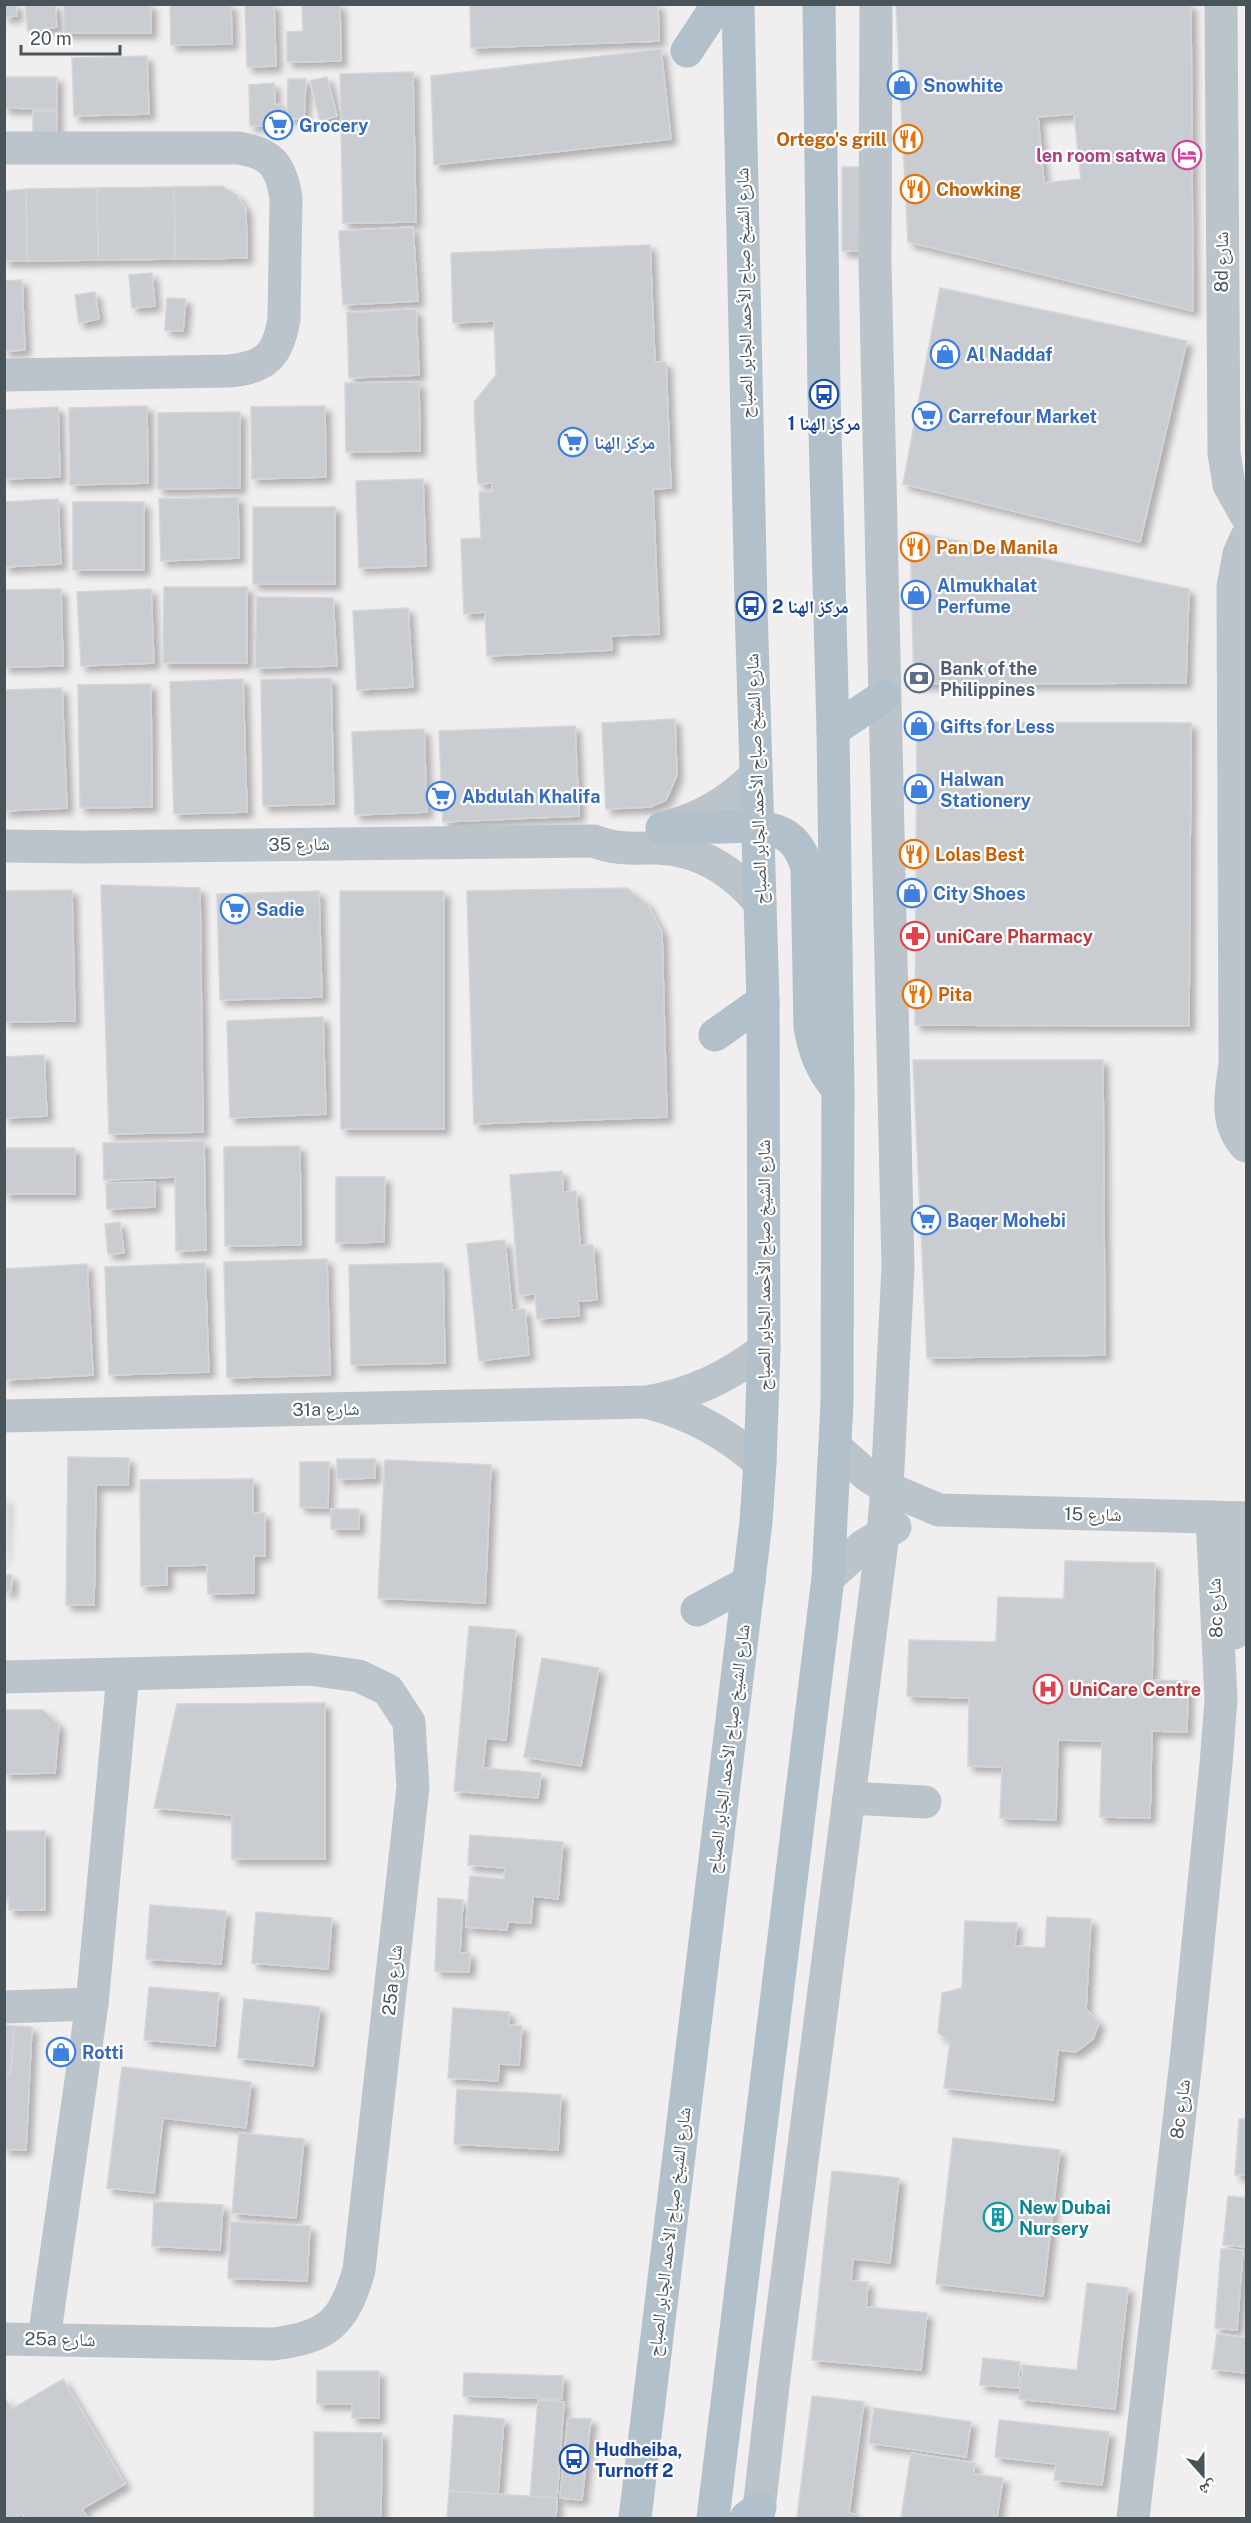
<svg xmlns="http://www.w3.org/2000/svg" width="1251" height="2523" viewBox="0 0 1251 2523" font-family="'Public Sans','Noto Naskh Arabic',sans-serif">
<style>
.building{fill:#c9ccd0;stroke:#d3d5d9;stroke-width:1.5;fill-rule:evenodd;filter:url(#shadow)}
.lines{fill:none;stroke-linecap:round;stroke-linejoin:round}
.minor{stroke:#bbc4ca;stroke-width:33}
.major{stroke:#b1c0ca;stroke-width:33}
.labels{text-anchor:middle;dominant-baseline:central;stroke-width:4.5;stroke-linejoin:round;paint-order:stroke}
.shop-label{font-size:18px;font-weight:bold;fill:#366cbe;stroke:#fff;text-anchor:start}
.food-label{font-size:18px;font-weight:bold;fill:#c56008;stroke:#fff;text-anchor:start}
.hotel-label{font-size:18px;font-weight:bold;fill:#b23c85;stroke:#fff;text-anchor:end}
.street-label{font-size:18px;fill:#49535a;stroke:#fff}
.transit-label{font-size:18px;font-weight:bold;fill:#164399;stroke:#fff;text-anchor:start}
.service-label{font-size:18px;font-weight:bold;fill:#4e5e75;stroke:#fff;text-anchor:start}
.health-label{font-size:18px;font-weight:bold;fill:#be3a42;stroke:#fff;text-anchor:start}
.culture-label{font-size:18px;font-weight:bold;fill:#0d838f;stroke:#fff;text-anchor:start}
</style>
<defs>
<filter id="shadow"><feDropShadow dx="5.5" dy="5.5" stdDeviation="3" flood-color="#0004"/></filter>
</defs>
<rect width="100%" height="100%" fill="#f1eeef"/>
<!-- building -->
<g class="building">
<path d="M4,4H16L17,16L4,17Z"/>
<path d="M25,4H55L57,27L28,31Z"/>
<rect x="64" y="4" width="87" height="29"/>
<path d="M170,4H231L232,44L171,45Z"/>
<path d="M245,4H274L276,66L247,67Z"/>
<path d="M302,4H340L341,61L287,62V32L303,31Z"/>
<path d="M470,4H658L659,41L471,48Z"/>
<path d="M896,4H1191L1193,311L908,242ZM1074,114L1081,179L1044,183L1038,117Z"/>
<path d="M661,49L671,139L434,165L431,76Z"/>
<path d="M147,56L149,114L74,116L72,58Z"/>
<path d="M413,72L416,222L343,223L340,74Z"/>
<path d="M4,77H57V109L4,108Z"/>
<path d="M327,77L337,116L320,121L310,81Z"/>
<path d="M288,79H306L304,119L287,118Z"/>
<path d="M274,83L275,105L282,104L283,125L250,126L249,85Z"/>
<path d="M33,111H57V142L33,141Z"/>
<rect x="842" y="167" width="22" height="84"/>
<path d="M222,186L237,195L246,209L247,258L175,259L174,187Z"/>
<path d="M174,187L175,259L98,260L97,188Z"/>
<path d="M97,188L98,260L27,261L26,189Z"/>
<path d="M26,189L27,261H4V191Z"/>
<path d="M413,227L418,301L343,305L339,231Z"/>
<path d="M650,245L655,362H666L671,488L653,489L659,634L611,636L612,650L487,656L485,612L464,614L461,539L481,538L479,492H492V483L478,484L474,402L496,375L494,321L453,323L451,253Z"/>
<path d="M152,273L155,306L132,308L129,275Z"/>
<path d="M22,280L25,350L4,351V281Z"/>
<path d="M940,288L1187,341L1140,542L903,484Z"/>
<path d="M95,292L99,319L79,323L75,295Z"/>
<path d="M167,298L186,299L183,331L165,330Z"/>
<path d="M416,309L419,375L349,378L347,313Z"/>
<path d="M419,382L420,451L346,452L345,383Z"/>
<path d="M147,406L148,483L70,485L69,408Z"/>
<path d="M325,406L326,477L252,479L251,407Z"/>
<path d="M58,407L60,477L4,479V410Z"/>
<path d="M240,412V488L158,489V413Z"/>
<path d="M423,479L426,566L359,568L356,481Z"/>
<path d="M238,497L239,558L161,561L159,499Z"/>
<path d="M58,499L61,564L4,567V502Z"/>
<rect x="73" y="502" width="71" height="68"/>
<rect x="253" y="507" width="82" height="77"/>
<path d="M910,531L1189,589L1186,683L914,684Z"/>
<path d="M164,587H247V663H163Z"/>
<path d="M61,589L63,666L4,667V590Z"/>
<path d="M151,589L154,663L81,666L77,592Z"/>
<path d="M257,597L333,598L337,666L255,668Z"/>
<path d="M408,608L413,687L357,690L353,611Z"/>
<path d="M331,678L334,804L263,806L261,680Z"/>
<path d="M243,679L247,812L174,814L170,682Z"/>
<path d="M151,684L152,807L80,808L78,685Z"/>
<path d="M62,688L67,808L4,811V690Z"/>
<path d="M675,719L677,775L666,800L650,807L606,809L602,723Z"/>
<path d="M917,722L1191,723L1189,1026L915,1025Z"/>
<path d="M575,726L579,816L443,822L439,731Z"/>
<path d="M424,729L427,812L355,815L352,732Z"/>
<path d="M101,885L200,888L203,1132L109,1134Z"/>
<path d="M627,888L647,904L662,932L667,1117L474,1124L467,891Z"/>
<path d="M72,890L75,1021L4,1022V891Z"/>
<path d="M319,891L322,997L220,1000L217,894Z"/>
<path d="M340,891H444V1129H341Z"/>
<path d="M323,1017L326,1114L230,1118L227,1021Z"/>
<path d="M44,1055L47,1116L4,1118V1057Z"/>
<path d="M913,1060H1103L1105,1355L927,1358Z"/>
<path d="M204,1141L206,1250L176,1251L175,1177L104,1180L103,1143Z"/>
<path d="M300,1146L301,1245L225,1246L224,1147Z"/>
<rect x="4" y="1148" width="71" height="46"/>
<path d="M562,1171L563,1192L576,1191L580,1245H593L597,1300L578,1301L579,1316L537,1319L535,1294L519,1295L510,1175Z"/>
<path d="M336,1177H385L384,1242L336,1243Z"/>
<path d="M155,1182V1207L107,1209L106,1183Z"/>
<path d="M120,1222L124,1253L108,1254L105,1224Z"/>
<path d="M505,1240L512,1310L525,1309L529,1355L479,1361L467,1244Z"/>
<path d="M327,1259L330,1375L227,1378L224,1262Z"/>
<path d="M205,1263L209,1372L109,1375L105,1267Z"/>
<path d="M443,1263L445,1363L351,1365L349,1265Z"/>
<path d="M87,1264L93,1375L4,1380V1269Z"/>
<path d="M68,1457L129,1458L128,1485H96L94,1605H66Z"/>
<path d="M337,1459H375V1478L337,1479Z"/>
<path d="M385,1460L491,1465L485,1603L378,1598Z"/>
<path d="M300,1462H329L328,1508L300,1507Z"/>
<path d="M253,1479V1513H265V1556H254V1593L208,1594L207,1565L167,1566V1585L141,1586L140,1480Z"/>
<path d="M4,1498H6L4,1561Z"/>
<rect x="331" y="1509" width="28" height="20"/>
<path d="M1065,1561L1155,1563L1152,1680L1188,1681L1187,1732L1152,1731L1150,1818L1100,1817L1102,1741L1058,1740L1056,1820L1000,1818L1002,1767L968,1766L969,1698L907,1696L909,1640L996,1642L998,1597L1064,1599Z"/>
<path d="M4,1575H12L11,1592L4,1591Z"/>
<path d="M469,1626L516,1630L506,1740L486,1738L483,1768L541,1773L538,1798L454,1791Z"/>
<path d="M542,1658L599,1668L581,1766L524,1757Z"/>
<path d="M325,1703V1859H232V1815L154,1808L177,1704Z"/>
<path d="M4,1710H43L59,1725L55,1773L4,1774Z"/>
<path d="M4,1831H45V1910H9V1898H4Z"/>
<path d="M470,1835L563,1842L558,1899L533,1896L531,1923L508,1922L507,1930L466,1927L470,1876L504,1879L505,1868L468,1865Z"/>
<path d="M438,1898L463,1900L460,1953H470L469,1972L435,1971Z"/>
<path d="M150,1905L226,1911L221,1964L146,1959Z"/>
<path d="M256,1912L332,1918L328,1969L252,1963Z"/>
<path d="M1047,1917L1091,1919L1086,2009L1099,2023L1093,2039L1076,2052L1058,2050L1053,2100L944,2088L950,2041L938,2033L942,1993L962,1988L965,1921L1017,1923L1015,1946L1045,1948Z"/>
<path d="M149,1987L219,1993L215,2046L144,2040Z"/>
<path d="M244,1999L320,2007L313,2066L238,2058Z"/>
<path d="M453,2008L509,2012V2025L522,2026L519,2065L499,2064L498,2081L448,2078Z"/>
<path d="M4,2025L14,2026L11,2074H4Z"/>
<path d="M14,2026L32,2027L26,2150L4,2149V2074H11Z"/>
<path d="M122,2067L251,2082L246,2128L163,2118L154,2193L107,2188Z"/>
<path d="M457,2089L561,2095L558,2150L454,2144Z"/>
<path d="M1239,2119H1246V2175H1235Z"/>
<path d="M239,2133L304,2139L296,2218L232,2213Z"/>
<path d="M953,2138L1060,2150L1043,2296L936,2284Z"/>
<path d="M832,2171L899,2178L890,2263L853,2259L851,2281L868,2282L866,2307L927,2313L921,2370L812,2360Z"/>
<path d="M1228,2196L1246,2198V2247L1223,2245Z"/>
<path d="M154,2202L223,2205L220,2250L152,2246Z"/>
<path d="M231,2222L310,2226L307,2281L228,2278Z"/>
<path d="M1221,2249L1243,2250L1237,2330L1215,2328Z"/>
<path d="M1087,2283L1128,2288L1115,2409L1019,2399L1023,2365L1077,2370Z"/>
<path d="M1217,2334L1246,2338V2373L1212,2369Z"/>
<path d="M983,2358L1020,2362L1018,2388L980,2385Z"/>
<path d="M317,2371H379V2418H352V2404H317Z"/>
<path d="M464,2373L563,2376L562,2399L463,2396Z"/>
<path d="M63,2379L125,2484L82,2509L88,2518H25L22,2514L14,2518H4V2397L12,2409Z"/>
<path d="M812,2396L864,2402L849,2513L858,2515V2518H797Z"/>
<path d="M538,2400L564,2402L557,2498L530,2497Z"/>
<path d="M874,2408L971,2422L966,2457L869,2443Z"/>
<path d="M454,2415L504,2419L498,2494L449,2491Z"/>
<path d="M568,2418L591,2419L582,2500L560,2498Z"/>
<path d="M999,2420L1109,2432L1102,2485L1054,2480L1056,2464L995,2457Z"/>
<path d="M314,2432L382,2433L381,2518H314Z"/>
<path d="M911,2453L975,2463L973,2474L1003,2478L997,2518H901Z"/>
<path d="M449,2491L557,2498L556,2518H447Z"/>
</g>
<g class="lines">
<!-- minor -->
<g class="minor">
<path d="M1221,4L1224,453L1229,485L1246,515"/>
<path d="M4,148H238C271,153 281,165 286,198L284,319C278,355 266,368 229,371L4,375"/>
<path d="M1246,538L1239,554L1233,587L1235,1064C1231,1093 1224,1123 1246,1146"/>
<path d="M669,826C704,818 731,800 756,775"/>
<path d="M4,846L86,847L594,841C615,850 636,848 658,848C701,850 733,871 760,903"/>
<path d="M647,1402C691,1414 726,1433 760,1463"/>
<path d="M4,1416L647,1402C692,1394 728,1377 764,1349"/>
<path d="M835,1447L868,1476L887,1488L939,1510L1246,1518"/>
<path d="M828,1578L863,1546L895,1527"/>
<path d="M1234,1633L1244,1518"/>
<path d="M4,1677L309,1669L359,1676L388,1690L409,1722L413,1787L359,2270C344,2323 328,2337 274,2344L4,2339"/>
<path d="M849,1798L925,1802"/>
<path d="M4,2007L92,2004"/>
<path d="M44,2339L92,2004L123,1675"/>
<path d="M758,2518L774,2378L883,1534L887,1488L898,1267L875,262L876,4"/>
<path d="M1133,2518L1187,2052L1216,1764L1221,1699L1212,1517"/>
</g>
<!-- major -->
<g class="major">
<path d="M687,51L718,4"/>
<path d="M833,730L884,696"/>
<path d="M662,828C682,827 702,827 722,827C761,826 796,823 807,869L810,1027C814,1050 820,1067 835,1086"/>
<path d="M715,1035L763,1001"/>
<path d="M697,1610L749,1582"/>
<path d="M635,2518L756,1522L760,1463L764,1349L763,1001L751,606L738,4"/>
<path d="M713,2518L828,1578L837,1403L838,1089L833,730L824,394L819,4"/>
<path d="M746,2518L760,2507"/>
</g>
</g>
<!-- icons -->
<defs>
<g id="shop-ring" transform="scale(1.5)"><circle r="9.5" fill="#fff" stroke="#3f7fe0" stroke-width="1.5"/><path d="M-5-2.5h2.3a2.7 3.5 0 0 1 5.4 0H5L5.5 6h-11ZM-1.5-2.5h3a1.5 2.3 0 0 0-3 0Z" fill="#3f7fe0"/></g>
<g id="supermarket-ring" transform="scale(1.5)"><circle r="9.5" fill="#fff" stroke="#3f7fe0" stroke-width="1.5"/><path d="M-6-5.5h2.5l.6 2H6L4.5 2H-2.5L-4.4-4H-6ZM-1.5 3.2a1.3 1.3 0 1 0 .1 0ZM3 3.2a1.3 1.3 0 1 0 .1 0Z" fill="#3f7fe0"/></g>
<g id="restaurant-ring" transform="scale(1.5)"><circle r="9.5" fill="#fff" stroke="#e8710a" stroke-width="1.5"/><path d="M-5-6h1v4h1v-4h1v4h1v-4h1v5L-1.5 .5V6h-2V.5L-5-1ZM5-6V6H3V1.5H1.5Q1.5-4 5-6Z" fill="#e8710a"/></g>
<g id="hotel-ring" transform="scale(1.5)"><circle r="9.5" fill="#fff" stroke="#d1479c" stroke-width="1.5"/><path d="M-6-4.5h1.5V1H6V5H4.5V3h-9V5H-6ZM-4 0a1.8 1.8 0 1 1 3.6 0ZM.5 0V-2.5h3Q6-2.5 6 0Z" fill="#d1479c"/></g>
<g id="bus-ring" transform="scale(1.5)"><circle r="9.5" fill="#fff" stroke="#1a4fb4" stroke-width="1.5"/><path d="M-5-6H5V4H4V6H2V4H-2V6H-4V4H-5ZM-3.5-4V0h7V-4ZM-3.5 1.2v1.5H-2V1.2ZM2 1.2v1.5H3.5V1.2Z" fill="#1a4fb4"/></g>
<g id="bank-ring" transform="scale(1.5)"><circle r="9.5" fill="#fff" stroke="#5c6f8a" stroke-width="1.5"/><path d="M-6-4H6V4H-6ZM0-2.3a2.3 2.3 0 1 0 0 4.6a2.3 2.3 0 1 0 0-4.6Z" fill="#5c6f8a"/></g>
<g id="pharmacy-ring" transform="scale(1.5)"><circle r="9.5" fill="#fff" stroke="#e0444e" stroke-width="1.5"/><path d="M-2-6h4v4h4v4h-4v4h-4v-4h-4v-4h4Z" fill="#e0444e"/></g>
<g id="hospital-ring" transform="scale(1.5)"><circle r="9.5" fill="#fff" stroke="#e0444e" stroke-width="1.5"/><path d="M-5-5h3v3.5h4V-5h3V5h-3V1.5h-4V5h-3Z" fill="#e0444e"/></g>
<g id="building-ring" transform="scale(1.5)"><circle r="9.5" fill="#fff" stroke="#0f9aa8" stroke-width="1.5"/><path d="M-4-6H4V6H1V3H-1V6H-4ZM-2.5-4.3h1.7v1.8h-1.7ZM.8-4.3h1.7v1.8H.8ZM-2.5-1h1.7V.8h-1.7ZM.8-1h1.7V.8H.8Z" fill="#0f9aa8"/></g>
</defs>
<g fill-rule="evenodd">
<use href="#shop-ring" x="902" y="85"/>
<use href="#supermarket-ring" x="278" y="125"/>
<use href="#restaurant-ring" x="908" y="139"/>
<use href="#hotel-ring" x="1187" y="155"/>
<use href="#restaurant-ring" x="915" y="189"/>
<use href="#shop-ring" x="945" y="354"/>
<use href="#bus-ring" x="824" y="394"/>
<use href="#supermarket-ring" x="927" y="416"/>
<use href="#supermarket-ring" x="573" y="442"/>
<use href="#restaurant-ring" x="915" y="547"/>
<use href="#shop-ring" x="916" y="595"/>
<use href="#bus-ring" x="751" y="606"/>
<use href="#bank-ring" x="919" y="678"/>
<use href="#shop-ring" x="919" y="726"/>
<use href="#shop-ring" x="919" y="789"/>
<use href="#supermarket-ring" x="441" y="796"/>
<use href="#restaurant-ring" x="914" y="854"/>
<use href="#shop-ring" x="912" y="893"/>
<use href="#supermarket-ring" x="235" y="909"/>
<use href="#pharmacy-ring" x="915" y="936"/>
<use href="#restaurant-ring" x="917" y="994"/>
<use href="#supermarket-ring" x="926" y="1220"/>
<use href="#hospital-ring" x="1048" y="1689"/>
<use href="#shop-ring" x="61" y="2052"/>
<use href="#building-ring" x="998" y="2217"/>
<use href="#bus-ring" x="574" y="2459"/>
</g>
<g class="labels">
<!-- shop labels -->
<g class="shop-label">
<text x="923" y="85">Snowhite</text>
<text x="299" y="125">Grocery</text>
<text x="966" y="354">Al Naddaf</text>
<text x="948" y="416">Carrefour Market</text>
<text x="594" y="442">مركز الهنا</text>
<text x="937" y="585">Almukhalat<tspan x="937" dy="21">Perfume</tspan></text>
<text x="940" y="726">Gifts for Less</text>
<text x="940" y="779">Halwan<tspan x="940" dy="21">Stationery</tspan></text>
<text x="462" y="796">Abdulah Khalifa</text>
<text x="933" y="893">City Shoes</text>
<text x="256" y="909">Sadie</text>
<text x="947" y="1220">Baqer Mohebi</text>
<text x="82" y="2052">Rotti</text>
</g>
<!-- food labels -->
<g class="food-label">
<text x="887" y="139" text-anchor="end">Ortego's grill</text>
<text x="936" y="189">Chowking</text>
<text x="936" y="547">Pan De Manila</text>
<text x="935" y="854">Lolas Best</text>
<text x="938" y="994">Pita</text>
</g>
<!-- hotel labels -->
<g class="hotel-label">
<text x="1166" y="155">len room satwa</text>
</g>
<!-- street labels -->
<g class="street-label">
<text transform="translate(1221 262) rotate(-90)">8d شارع</text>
<text transform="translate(744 293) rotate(-91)">شارع الشيخ صباح الأحمد الجابر الصباح</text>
<text transform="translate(756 779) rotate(-92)">شارع الشيخ صباح الأحمد الجابر الصباح</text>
<text transform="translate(299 844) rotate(-1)">شارع 35</text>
<text transform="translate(763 1265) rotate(-90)">شارع الشيخ صباح الأحمد الجابر الصباح</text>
<text transform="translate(326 1409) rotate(-1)">31a شارع</text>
<text transform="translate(1093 1514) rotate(1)">شارع 15</text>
<text transform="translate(1215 1608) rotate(-92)">8c شارع</text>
<text transform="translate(728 1749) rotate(-83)">شارع الشيخ صباح الأحمد الجابر الصباح</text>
<text transform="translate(392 1980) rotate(-84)">25a شارع</text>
<text transform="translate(1180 2109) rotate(-83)">8c شارع</text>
<text transform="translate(669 2232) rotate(-83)">شارع الشيخ صباح الأحمد الجابر الصباح</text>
<text transform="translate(60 2339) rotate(1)">25a شارع</text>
</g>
<!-- transit labels -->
<g class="transit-label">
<text x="824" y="423" text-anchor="middle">مركز الهنا 1</text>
<text x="772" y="606">مركز الهنا 2</text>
<text x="595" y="2449">Hudheiba,<tspan x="595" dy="21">Turnoff 2</tspan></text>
</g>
<!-- service labels -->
<g class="service-label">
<text x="940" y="668">Bank of the<tspan x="940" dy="21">Philippines</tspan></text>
</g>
<!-- health labels -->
<g class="health-label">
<text x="936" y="936">uniCare Pharmacy</text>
<text x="1069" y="1689">UniCare Centre</text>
</g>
<!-- culture labels -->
<g class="culture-label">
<text x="1019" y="2207">New Dubai<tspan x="1019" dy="21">Nursery</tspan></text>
</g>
</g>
<!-- border -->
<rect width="1251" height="2523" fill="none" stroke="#49535a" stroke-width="12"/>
<!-- north arrow -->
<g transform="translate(1203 2475) rotate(159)" stroke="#ffffff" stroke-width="4.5" paint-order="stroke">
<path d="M0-4.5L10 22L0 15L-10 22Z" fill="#49535a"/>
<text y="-9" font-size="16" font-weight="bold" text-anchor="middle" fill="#49535a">ش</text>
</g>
<!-- scale -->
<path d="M21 45v9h99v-9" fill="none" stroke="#49535a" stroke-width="3"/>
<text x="30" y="45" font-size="18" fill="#49535a" stroke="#ffffff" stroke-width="4.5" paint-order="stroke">20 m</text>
</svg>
